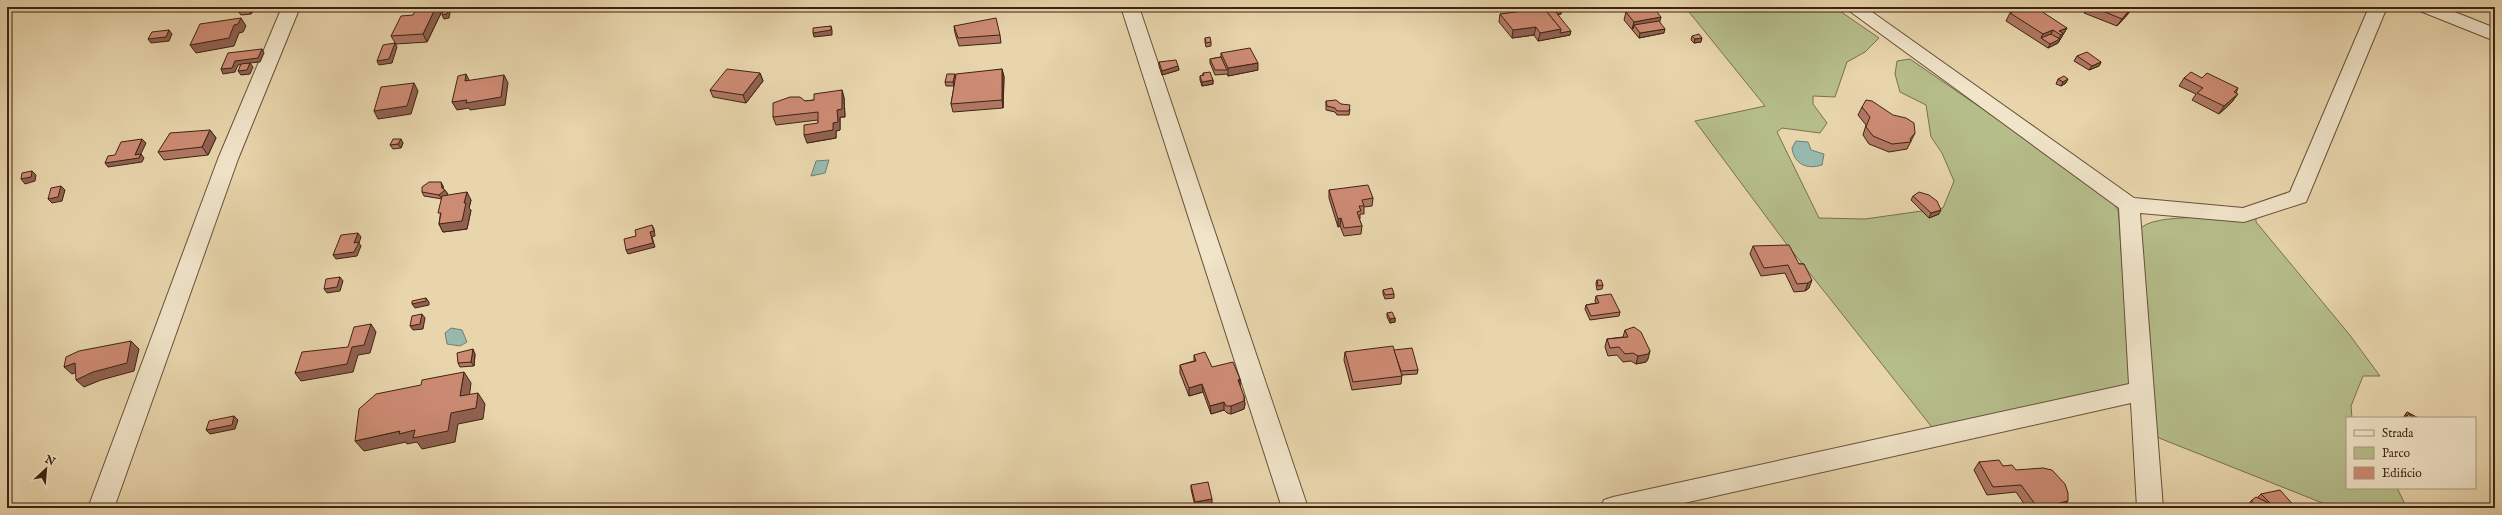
<svg xmlns="http://www.w3.org/2000/svg" width="2502" height="515" viewBox="0 0 2502 515" font-family="'IM FELL English',serif">
<style>
.green{fill:#b5bd8a;stroke:#7a704e}
.water{fill:#97b8ad;stroke:#747c6f}
.lines{fill:none;stroke-linecap:round;stroke-linejoin:round}
.minor-casing{stroke:#695038;stroke-width:2}
.minor{fill:#f0e4c9;fill-rule:evenodd}
.wall{fill:#b07864;stroke:#3f2312}
.shaded-wall{fill:#906151;stroke:#3f2312}
.building{fill:#cd8b74;stroke:#3f2312}
</style>
<rect width="100%" height="100%" fill="#e8d5ac"/>
<filter id="stains"><feTurbulence type="fractalNoise" baseFrequency=".005" numOctaves="4"/><feColorMatrix values="0 0 0 0 .2 0 0 0 0 .09 0 0 0 0 .02 0 0 0 .5 -.17"/></filter>
<radialGradient id="worn" r=".72"><stop offset=".6" stop-color="#630" stop-opacity="0"/><stop offset="1" stop-color="#630" stop-opacity=".3"/></radialGradient>
<!-- green -->
<g class="green">
<path d="M1685,7H1834L1879,38L1865,52L1847,62L1835,97L1813,96V104L1827,123L1820,133L1782,128L1777,132L1819,218L1865,219L1943,208L1954,181L1942,153L1931,137L1926,105L1900,92L1895,74L1897,61L1910,59L2064,165L2113,203L2118,210L2119,220L2130,384L2128,387L1935,431L1785,242L1695,121L1765,106Z"/>
<path d="M2256,217V222L2349,334L2380,376H2363L2351,406L2352,418H2347V488H2397L2404,502L2405,508H2335L2149,434L2139,230C2153,211 2231,220 2256,217Z"/>
</g>
<!-- water -->
<g class="water">
<path d="M1796,141L1808,142L1811,150L1824,154L1822,165C1807,170 1794,164 1792,148Z"/>
<path d="M829,160L825,173L811,176L816,161Z"/>
<path d="M451,328L462,330L467,342L460,346L447,344L445,333Z"/>
</g>
<g class="lines">
<!-- minor casing -->
<g class="minor-casing">
<g id="minor">
<path d="M282,7H300L238,159L114,508H88L218,159Z"/>
<path d="M1121,7H1139L1308,508H1282Z"/>
<path d="M1844,7H1865L2134,198L2243,208L2290,192L2369,7H2387L2306,202L2244,222L2140,213L2163,508H2137L2131,403L1662,508H1600L1604,500L1613,497L2129,384L2119,208Z"/>
<path d="M2417,7H2442L2495,28V41L2420,11Z"/>
</g>
</g>
<!-- minor -->
<use href="#minor" class="minor"/>
</g>
<!-- wall -->
<g class="wall">
<path d="M240,7H255L251,14L241,15L238,11Z"/>
<path d="M1511,7H1560L1561,14L1558,15L1570,35L1538,41L1534,35L1512,38L1499,22L1500,14L1510,13Z"/>
<path d="M1628,7H1653L1664,33L1639,38L1624,20L1626,12L1631,11Z"/>
<path d="M2075,7H2132L2128,14L2117,26L2084,13L2085,11Z"/>
<path d="M446,8L443,9L427,42L396,44L391,36L413,15Z"/>
<path d="M2010,13L2067,28L2058,43L2048,48L2006,21Z"/>
<path d="M954,26L1000,35L1001,43L959,46L955,33Z"/>
<path d="M1692,36L1701,42L1694,43L1691,40Z"/>
<path d="M1205,38L1211,42V46L1206,47L1205,42Z"/>
<path d="M1221,53L1258,70L1228,76L1227,74L1215,75L1210,63V59L1221,57Z"/>
<path d="M2077,56L2101,62L2099,66L2089,70L2074,61Z"/>
<path d="M1159,62L1178,66L1179,70L1162,75L1159,66Z"/>
<path d="M1002,69L1004,77L1003,108L953,112L951,104L955,81L954,86H946L945,82L955,74L956,77Z"/>
<path d="M760,73L763,81L746,103L713,97L710,90Z"/>
<path d="M1203,73L1213,80V84L1202,86L1200,80V76L1203,75Z"/>
<path d="M2184,78H2202L2238,88L2236,93L2232,102L2219,114L2192,100L2196,94L2179,86Z"/>
<path d="M2058,79L2066,83L2061,86L2056,84Z"/>
<path d="M842,90L844,98L845,117H840V130L836,131V138L807,143L818,123V120L776,125L773,117L805,101L814,100Z"/>
<path d="M1326,101L1341,104L1350,109L1349,115H1337L1335,112L1326,110Z"/>
<path d="M1862,107L1915,133L1907,149L1889,152L1869,144L1863,135L1866,125L1858,115Z"/>
<path d="M210,130L216,138L208,155L164,160L158,152Z"/>
<path d="M403,143L401,148L393,149L390,145Z"/>
<path d="M443,186V189L448,194L446,195L471,200L469,208L471,210L467,229L443,232L439,224L440,217L442,199L424,196L422,192Z"/>
<path d="M1329,190L1373,198L1372,206L1364,207V214H1360V219H1359L1362,226L1361,234L1344,236L1340,226L1338,227L1329,198Z"/>
<path d="M1913,196L1939,214L1929,218L1911,200Z"/>
<path d="M1753,246L1799,264H1804L1809,288L1805,291L1794,292L1785,273L1761,276L1750,254Z"/>
<path d="M1597,280L1603,285L1602,289L1597,290L1596,284Z"/>
<path d="M1383,290L1394,294V298L1385,299L1383,294Z"/>
<path d="M1596,296L1620,312L1619,316L1590,320L1585,309L1586,305L1596,303L1595,301Z"/>
<path d="M1387,313L1395,318V322L1390,323L1387,317Z"/>
<path d="M1625,330L1648,359L1646,362L1636,364L1631,361L1623,362L1617,355L1608,356L1605,347L1607,339L1623,337Z"/>
<path d="M1394,350L1418,370L1417,374L1402,375L1401,384L1352,390L1344,360L1345,352Z"/>
<path d="M475,354L474,366L460,367L458,363Z"/>
<path d="M1194,355L1212,367L1240,379V386L1245,404L1244,409L1231,414L1227,413L1224,410L1211,414L1203,392L1189,396L1180,373V365L1194,361Z"/>
<path d="M2407,412L2418,418H2403Z"/>
<path d="M1979,462L2003,466L2016,470L2068,501L2062,508H2027L2016,492L1987,495L1974,470Z"/>
<path d="M1191,485L1212,503L1195,506L1191,489Z"/>
<path d="M2261,494L2296,508H2245L2252,500L2257,498Z"/>
</g>
<!-- shaded-wall -->
<g class="shaded-wall">
<path d="M250,7H255L251,14L249,10Z"/>
<path d="M436,7H445L446,8L443,9L427,42L423,34Z"/>
<path d="M2132,7L2128,14L2117,26L2122,19Z"/>
<path d="M448,9L450,13L449,18L444,19L442,15Z"/>
<path d="M1562,10L1561,14L1555,15V11Z"/>
<path d="M1661,17L1659,25H1634L1633,29H1632L1634,22Z"/>
<path d="M241,18L246,26L243,32L239,33L234,46L196,53L190,45L234,25Z"/>
<path d="M831,26L832,30V35L814,37L813,33Z"/>
<path d="M1536,27L1534,35L1512,38L1513,30Z"/>
<path d="M2067,28L2058,43L2048,48L2050,44L2057,40L2061,35L2059,31Z"/>
<path d="M1561,29L1571,31L1570,35L1538,41L1540,33Z"/>
<path d="M1665,29L1664,33L1639,38L1640,33Z"/>
<path d="M169,30L172,34L169,41L151,43L148,39Z"/>
<path d="M2053,30L2049,38H2041L2043,34Z"/>
<path d="M1702,38L1701,42L1694,43L1695,39Z"/>
<path d="M395,43L397,47L392,63L379,65L377,61Z"/>
<path d="M262,49L264,53L260,62L250,63L253,67L250,74L241,75L238,71L250,64L238,65L235,72L223,74L221,69L235,61Z"/>
<path d="M2101,62L2099,66L2089,70L2092,66Z"/>
<path d="M1258,63V70L1228,76V68Z"/>
<path d="M1178,66L1179,70L1162,75V71Z"/>
<path d="M1002,69L1004,77L1003,108L1002,100Z"/>
<path d="M760,73L763,81L746,103L743,95Z"/>
<path d="M466,74L470,82L465,81Z"/>
<path d="M955,74L956,78L954,86L953,82Z"/>
<path d="M504,75L508,83L505,105L470,110L469,108L457,110L452,102Z"/>
<path d="M2068,79L2066,83L2061,86L2063,82Z"/>
<path d="M1213,80V84L1202,86V82Z"/>
<path d="M414,83L418,91L411,114L378,119L374,111Z"/>
<path d="M842,90L844,98L845,117H840V130L836,131V138L807,143L804,135L833,123L837,110Z"/>
<path d="M2238,94L2232,102L2219,114L2224,106Z"/>
<path d="M210,130L216,138L208,155L202,147Z"/>
<path d="M142,139L146,143L139,158L141,154L144,158L142,162L108,167L105,163L135,155Z"/>
<path d="M401,139L403,143L401,148L398,144Z"/>
<path d="M32,171L36,175L35,181L25,184L21,179Z"/>
<path d="M7,180L9,182V185H7Z"/>
<path d="M441,182L443,186L444,191L445,190L448,194L442,199L439,195L442,188Z"/>
<path d="M61,186L65,190L62,201L52,203L48,199Z"/>
<path d="M467,192L471,200L469,208L471,210L467,229L443,232L439,224L464,203Z"/>
<path d="M1941,210L1939,214L1929,218L1931,213Z"/>
<path d="M1341,218L1340,226L1338,227V219Z"/>
<path d="M652,225L654,229L655,236L652,237L655,247L628,254L626,250L650,232Z"/>
<path d="M358,233L361,237L359,243L361,246L357,256L336,259L333,255L354,243Z"/>
<path d="M340,277L343,281L340,291L327,293L324,289Z"/>
<path d="M1812,280L1809,288L1805,291L1808,283Z"/>
<path d="M426,298L429,302V305L415,308L412,304Z"/>
<path d="M422,314L425,318L423,329L413,330L410,326Z"/>
<path d="M1395,318V322L1390,323V319Z"/>
<path d="M371,324L376,332L370,353L358,355L353,372L301,381L295,373L352,347Z"/>
<path d="M131,341L139,349L134,371L101,380L84,387L76,380Z"/>
<path d="M473,349L475,354L474,366L471,362Z"/>
<path d="M1650,351L1648,359L1646,362L1636,364L1638,356Z"/>
<path d="M75,363L82,370L72,374L64,367Z"/>
<path d="M464,372L471,383L468,407L460,396Z"/>
<path d="M1240,379V387L1238,380Z"/>
<path d="M1202,384L1203,392L1189,396V388Z"/>
<path d="M478,393L485,404L483,419L458,424L455,442L422,449L417,442L407,444L406,442L364,451L355,441L400,431L415,430L451,413Z"/>
<path d="M1244,396L1245,404L1244,409L1231,414V406Z"/>
<path d="M1224,402V410L1211,414L1210,406Z"/>
<path d="M234,416L238,420L235,429L210,434L206,430Z"/>
<path d="M1212,499V503L1195,506V502Z"/>
<path d="M2068,501L2062,508H2038Z"/>
</g>
<!-- building -->
<g class="building">
<path d="M240,7H250L249,10L238,11Z"/>
<path d="M417,7H436L423,34L391,36L401,16L413,15Z"/>
<path d="M1512,7H1543L1561,29L1540,33L1536,27L1513,30L1500,14L1516,12Z"/>
<path d="M1543,7H1560L1562,10L1555,11L1571,31L1560,33L1561,29Z"/>
<path d="M1635,7H1653L1661,17L1634,22L1626,12L1637,10Z"/>
<path d="M2024,7H2035L2067,28L2059,31L2063,33L2061,35L2053,30L2043,34L2010,13Z"/>
<path d="M2093,7H2132L2122,19Z"/>
<path d="M448,9L447,14L442,15L443,10Z"/>
<path d="M241,18L238,24L234,25L229,38L190,45L200,24Z"/>
<path d="M996,18L1000,35L958,38L954,26Z"/>
<path d="M1659,21L1665,29L1640,33L1634,25Z"/>
<path d="M831,26V30L813,33V28Z"/>
<path d="M169,30L166,37L148,39L152,32Z"/>
<path d="M1699,34L1702,38L1695,39L1692,36Z"/>
<path d="M2051,34L2060,39L2050,44L2041,38Z"/>
<path d="M1210,37L1211,42L1206,43L1205,38Z"/>
<path d="M395,43L389,59L377,61L383,45Z"/>
<path d="M1250,48L1258,63L1228,68L1221,53Z"/>
<path d="M262,49L258,58L235,61L232,68L221,69L228,53Z"/>
<path d="M2087,52L2101,62L2092,66L2077,56Z"/>
<path d="M1221,57L1227,70H1215L1210,59Z"/>
<path d="M1176,60L1178,66L1162,71L1159,62Z"/>
<path d="M250,63L247,70L238,71L241,64Z"/>
<path d="M727,69L760,73L743,95L710,90Z"/>
<path d="M1002,69V100L951,104L956,74Z"/>
<path d="M1210,72L1213,80L1202,82L1200,76L1204,75L1203,73Z"/>
<path d="M2191,72L2202,78L2207,73L2238,88L2234,92L2238,94L2224,106L2197,93L2203,88L2184,78Z"/>
<path d="M466,74L465,81L504,75L501,97L466,103L467,100L452,102L458,76Z"/>
<path d="M947,74H955L953,82H945Z"/>
<path d="M2064,76L2068,79L2063,82L2058,79Z"/>
<path d="M414,83L407,106L374,111L381,87Z"/>
<path d="M842,90V109L837,110L838,122L833,123V130L804,135V125L818,123V112L773,117V103L790,97H800L805,101L814,100V94Z"/>
<path d="M1336,100L1341,104L1350,105L1349,111H1337L1335,108L1327,106L1326,101Z"/>
<path d="M1866,100L1872,101L1893,115L1906,118L1914,123L1915,133L1910,139L1911,142L1892,144L1873,136L1866,127L1870,117L1862,107Z"/>
<path d="M210,130L202,147L158,152L170,133Z"/>
<path d="M142,139L135,155L141,154L139,158L105,163L108,156L115,155L121,142Z"/>
<path d="M393,139H401L398,144L390,145Z"/>
<path d="M32,171L31,177L21,179L22,173Z"/>
<path d="M429,182H441L442,188L445,190L439,195L422,192V187Z"/>
<path d="M1368,185L1373,198L1362,200L1364,206H1359L1361,211L1357,212L1362,226L1344,228L1341,218L1338,219L1329,190Z"/>
<path d="M61,186L58,197L48,199L51,188Z"/>
<path d="M467,192L464,203H466L462,221L439,224L441,213H438L442,196Z"/>
<path d="M1919,192L1929,195L1937,201L1941,210L1931,213L1913,196Z"/>
<path d="M652,225L654,231L650,232L653,243L626,250L624,239L636,236L635,230Z"/>
<path d="M358,233L354,243L359,242L354,252L333,255L341,235Z"/>
<path d="M1789,245L1799,264H1804L1812,280L1808,283L1797,284L1788,265L1764,268L1753,246Z"/>
<path d="M340,277L337,287L324,289L326,279Z"/>
<path d="M1597,280H1601L1603,285L1598,286Z"/>
<path d="M1392,288L1394,294L1385,295L1383,290Z"/>
<path d="M1611,294L1620,312L1591,316L1586,305L1599,303L1596,296Z"/>
<path d="M426,298V301L412,304V301Z"/>
<path d="M1392,312L1395,318L1390,319L1387,313Z"/>
<path d="M422,314L420,324L410,326L412,316Z"/>
<path d="M371,324L364,345L352,347L347,364L295,373L302,352L348,347L354,327Z"/>
<path d="M1634,327L1641,332L1650,351L1648,354L1638,356L1633,353L1625,354L1619,347L1610,348L1607,339L1628,337L1625,330Z"/>
<path d="M131,341L127,363L93,372L76,380L75,363L64,367L66,357L79,351Z"/>
<path d="M1393,346L1402,376L1353,382L1345,352Z"/>
<path d="M1412,348L1418,370L1401,371L1394,350Z"/>
<path d="M473,349L471,362L458,363L457,353Z"/>
<path d="M1205,352L1212,367L1233,362L1240,379L1238,380L1244,396V401L1231,406H1226L1224,402L1210,406L1202,384L1189,388L1180,365L1196,361L1194,355Z"/>
<path d="M464,372L460,396L478,393L476,408L451,413L448,431L413,438L415,430L399,434L400,431L355,441L359,409L376,394L421,385L422,380Z"/>
<path d="M2407,412L2418,418H2415L2408,414L2404,418Z"/>
<path d="M2408,414L2415,418H2406Z"/>
<path d="M234,416L232,425L206,430L209,421Z"/>
<path d="M1999,460L2003,466L2012,465L2016,470L2043,468L2052,470L2065,484L2068,493V501L2038,508L2021,485L1993,487L1979,462Z"/>
<path d="M1208,482L1212,499L1195,502L1191,485Z"/>
<path d="M2280,490L2296,508H2256L2252,503V500L2256,497L2271,504L2261,494Z"/>
</g>
<!-- margin -->
<rect width="2502" height="515" fill="none" stroke="#e8d5ac" stroke-width="24"/>
<rect x="8" y="8" width="2486" height="499" fill="none" stroke="#3f2312" stroke-width="2"/>
<rect x="12" y="12" width="2478" height="491" fill="none" stroke="#3f2312"/>
<!-- legend -->
<rect x="2346" y="417" width="130" height="72" fill="#f0e4c9" stroke="#a99780"/>
<rect x="2354" y="430" width="20" height="6" fill="#f0e4c9" stroke="#a99780"/>
<text x="2382" y="437" font-size="12" fill="#3f2312">Strada</text>
<rect x="2354" y="447" width="20" height="12" fill="#b5bd8a" stroke="#a99780"/>
<text x="2382" y="457" font-size="12" fill="#3f2312">Parco</text>
<rect x="2354" y="467" width="20" height="12" fill="#cd8b74" stroke="#a99780"/>
<text x="2382" y="477" font-size="12" fill="#3f2312">Edificio</text>
<!-- north arrow -->
<g transform="translate(46 469) rotate(26)" stroke="#f0e4c9" stroke-width="3" paint-order="stroke">
<path d="M0-3L7 15L0 10L-7 15Z" fill="#3f2312"/>
<text y="-6" font-size="11" font-weight="bold" text-anchor="middle" fill="#3f2312">N</text>
</g>
<rect width="100%" height="100%" filter="url(#stains)"/>
<rect width="100%" height="100%" fill="url(#worn)"/>
</svg>
